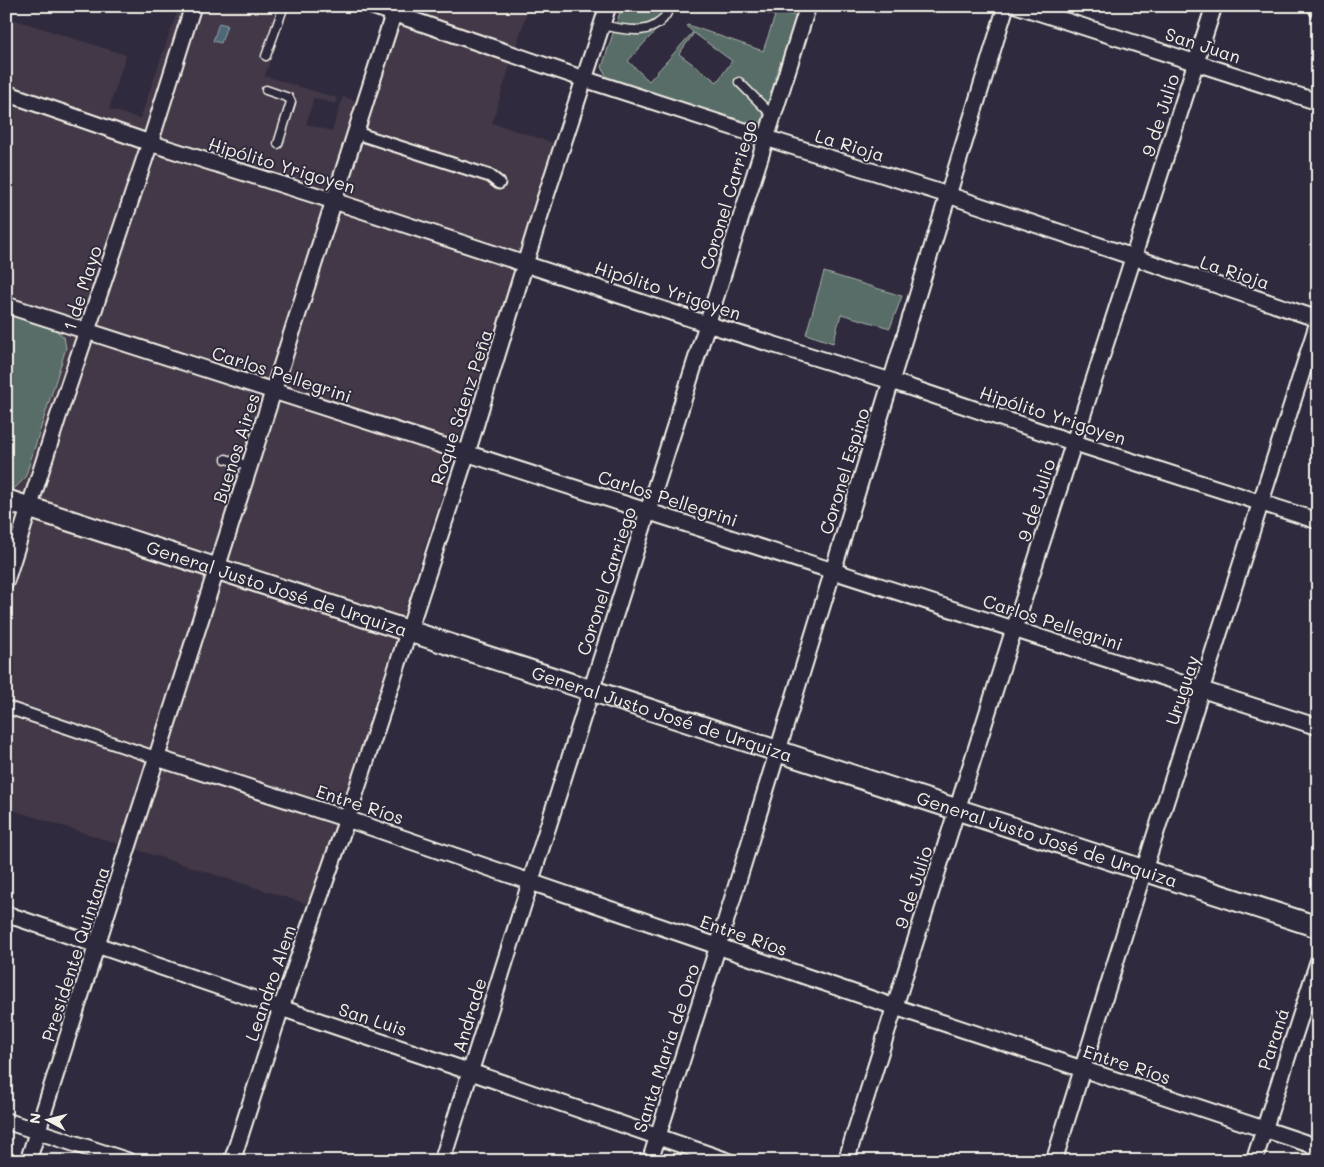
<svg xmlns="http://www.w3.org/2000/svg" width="1324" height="1167" viewBox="0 0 1324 1167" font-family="Mali,sans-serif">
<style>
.built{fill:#423847}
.green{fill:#586d67;stroke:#a6afa8;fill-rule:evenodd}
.water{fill:#4e6877;stroke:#909fa4}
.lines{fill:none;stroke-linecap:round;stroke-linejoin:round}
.service-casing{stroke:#f4f1e8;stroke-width:11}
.pedestrian-casing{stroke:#f4f1e8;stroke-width:15}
.minor-casing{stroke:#f4f1e8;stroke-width:19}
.tertiary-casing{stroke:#f4f1e8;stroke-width:24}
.service{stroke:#2f2a3d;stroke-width:8}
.pedestrian{stroke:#2f2a3d;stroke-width:11}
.minor{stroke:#2f2a3d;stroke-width:15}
.tertiary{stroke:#2f2a3d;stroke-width:20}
.labels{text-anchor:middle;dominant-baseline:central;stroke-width:4;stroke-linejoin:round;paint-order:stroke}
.street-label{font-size:18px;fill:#f4f1e8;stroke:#2f2a3d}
</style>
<rect width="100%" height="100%" fill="#2f2a3d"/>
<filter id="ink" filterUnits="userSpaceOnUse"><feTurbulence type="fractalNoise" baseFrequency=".02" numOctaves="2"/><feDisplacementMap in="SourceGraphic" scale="10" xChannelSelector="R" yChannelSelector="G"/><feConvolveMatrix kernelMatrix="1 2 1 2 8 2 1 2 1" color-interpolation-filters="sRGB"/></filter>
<g filter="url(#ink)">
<!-- built -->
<g class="built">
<path d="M179,6H288L265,76L337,98L335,104L314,98L306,124L332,131L343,97L361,102L374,104L405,6H529L492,123L554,143L310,905L6,808V17L126,55L109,109L140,119Z"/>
<path d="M45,1151H54L86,1161H42Z"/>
</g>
<!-- green -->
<g class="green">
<path d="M622,6H678L628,61L649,81L693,32L686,26L688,25L763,51L775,16L746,6H763L796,16L762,121L754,126L607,78L602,67ZM694,33L732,61L717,82L679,54Z"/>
<path d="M824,272L902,296L890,328L841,314L833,343L806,334Z"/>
<path d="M6,314L55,330L64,337L66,348L25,478L15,488L6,491Z"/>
</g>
<!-- water -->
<path class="water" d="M219,23L227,25L221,43L213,41Z"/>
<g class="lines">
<!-- service casing -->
<g class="service-casing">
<g id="service">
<path d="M602,25C628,31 659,38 670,6"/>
<path d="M266,56L284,6"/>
<path d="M739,82L773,116"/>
<path d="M266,90L289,98L291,102L278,144"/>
<path d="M226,459L250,466"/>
</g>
</g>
<!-- pedestrian casing -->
<g class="pedestrian-casing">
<g id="pedestrian">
<path d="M356,133L490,176L499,183"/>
<path d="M6,707L157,758"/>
</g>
</g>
<!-- minor casing -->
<g class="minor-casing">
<g id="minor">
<path d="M372,6L584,79L766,138L948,195L1318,319"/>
<path d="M1019,6L1318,102"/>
<path d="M1316,6L1318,11"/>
<path d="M6,93L150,143L334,201L707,324L891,381L1075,443L1318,521"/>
<path d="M6,305L1318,727"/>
<path d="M6,581L58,417L150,143L193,6"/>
<path d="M157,758L347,819L895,1007L1318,1147"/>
<path d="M6,914L281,1008L471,1072L728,1161"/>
<path d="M6,1121L128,1161"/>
<path d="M28,1161L396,6"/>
<path d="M232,1161L281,1008L347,819L467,453L545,199L608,6"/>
<path d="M442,1161L808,6"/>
<path d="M650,1161L718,946L1006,6"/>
<path d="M846,1161L1014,629L1214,6"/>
<path d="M1054,1161L1144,870L1318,322"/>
<path d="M1254,1161L1318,962"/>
</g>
</g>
<!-- tertiary casing -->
<g class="tertiary-casing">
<g id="tertiary">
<path id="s1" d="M6,500L1318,927"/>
</g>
</g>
<!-- service -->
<use href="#service" class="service"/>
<!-- pedestrian -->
<use href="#pedestrian" class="pedestrian"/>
<!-- minor -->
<use href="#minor" class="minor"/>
<!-- tertiary -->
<use href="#tertiary" class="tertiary"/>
</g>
</g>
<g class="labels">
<!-- street labels -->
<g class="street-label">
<text transform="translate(1203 45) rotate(18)">San Juan</text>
<text transform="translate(1160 115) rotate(-72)">9 de Julio</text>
<text transform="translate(850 145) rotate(17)">La Rioja</text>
<text transform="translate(282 165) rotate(17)">Hipólito Yrigoyen</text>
<text transform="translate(728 195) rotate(-73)">Coronel Carriego</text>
<text transform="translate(1235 272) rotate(18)">La Rioja</text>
<text transform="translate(82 288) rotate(-72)">1 de Mayo</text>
<text transform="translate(668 290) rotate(18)">Hipólito Yrigoyen</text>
<text transform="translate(282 374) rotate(18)">Carlos Pellegrini</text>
<text transform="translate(461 407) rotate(-72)">Roque Sáenz Peña</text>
<text transform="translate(1053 415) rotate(18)">Hipólito Yrigoyen</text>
<text transform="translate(236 448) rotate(-72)">Buenos Aires</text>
<text transform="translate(844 471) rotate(-73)">Coronel Espino</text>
<text transform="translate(668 498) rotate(18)">Carlos Pellegrini</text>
<text transform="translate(1036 500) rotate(-72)">9 de Julio</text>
<text transform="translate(606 581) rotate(-72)">Coronel Carriego</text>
<text stroke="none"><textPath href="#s1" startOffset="285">General Justo José de Urquiza</textPath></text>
<text transform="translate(1053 622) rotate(18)">Carlos Pellegrini</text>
<text transform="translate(1182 690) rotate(-72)">Uruguay</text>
<text stroke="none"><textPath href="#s1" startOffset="690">General Justo José de Urquiza</textPath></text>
<text transform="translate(360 804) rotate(18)">Entre Ríos</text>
<text stroke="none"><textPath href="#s1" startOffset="1095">General Justo José de Urquiza</textPath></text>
<text transform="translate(913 887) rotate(-72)">9 de Julio</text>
<text transform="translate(744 935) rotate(19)">Entre Ríos</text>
<text transform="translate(75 954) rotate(-72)">Presidente Quintana</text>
<text transform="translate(270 983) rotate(-71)">Leandro Alem</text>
<text transform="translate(469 1015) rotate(-73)">Andrade</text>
<text transform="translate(373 1019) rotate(18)">San Luis</text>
<text transform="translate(1273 1039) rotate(-72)">Paraná</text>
<text transform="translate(666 1048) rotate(-72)">Santa María de Oro</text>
<text transform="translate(1127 1064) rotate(18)">Entre Ríos</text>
</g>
</g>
<!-- margin -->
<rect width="1324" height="1167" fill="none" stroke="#2f2a3d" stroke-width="25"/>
<rect x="12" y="12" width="1299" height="1142" fill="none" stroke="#f4f1e8" stroke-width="2" filter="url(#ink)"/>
<!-- north arrow -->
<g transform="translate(48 1120) rotate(277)" stroke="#2f2a3d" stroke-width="4" paint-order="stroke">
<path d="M0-4L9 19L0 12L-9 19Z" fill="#f4f1e8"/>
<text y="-8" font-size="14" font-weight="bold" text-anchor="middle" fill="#f4f1e8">N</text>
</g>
</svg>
